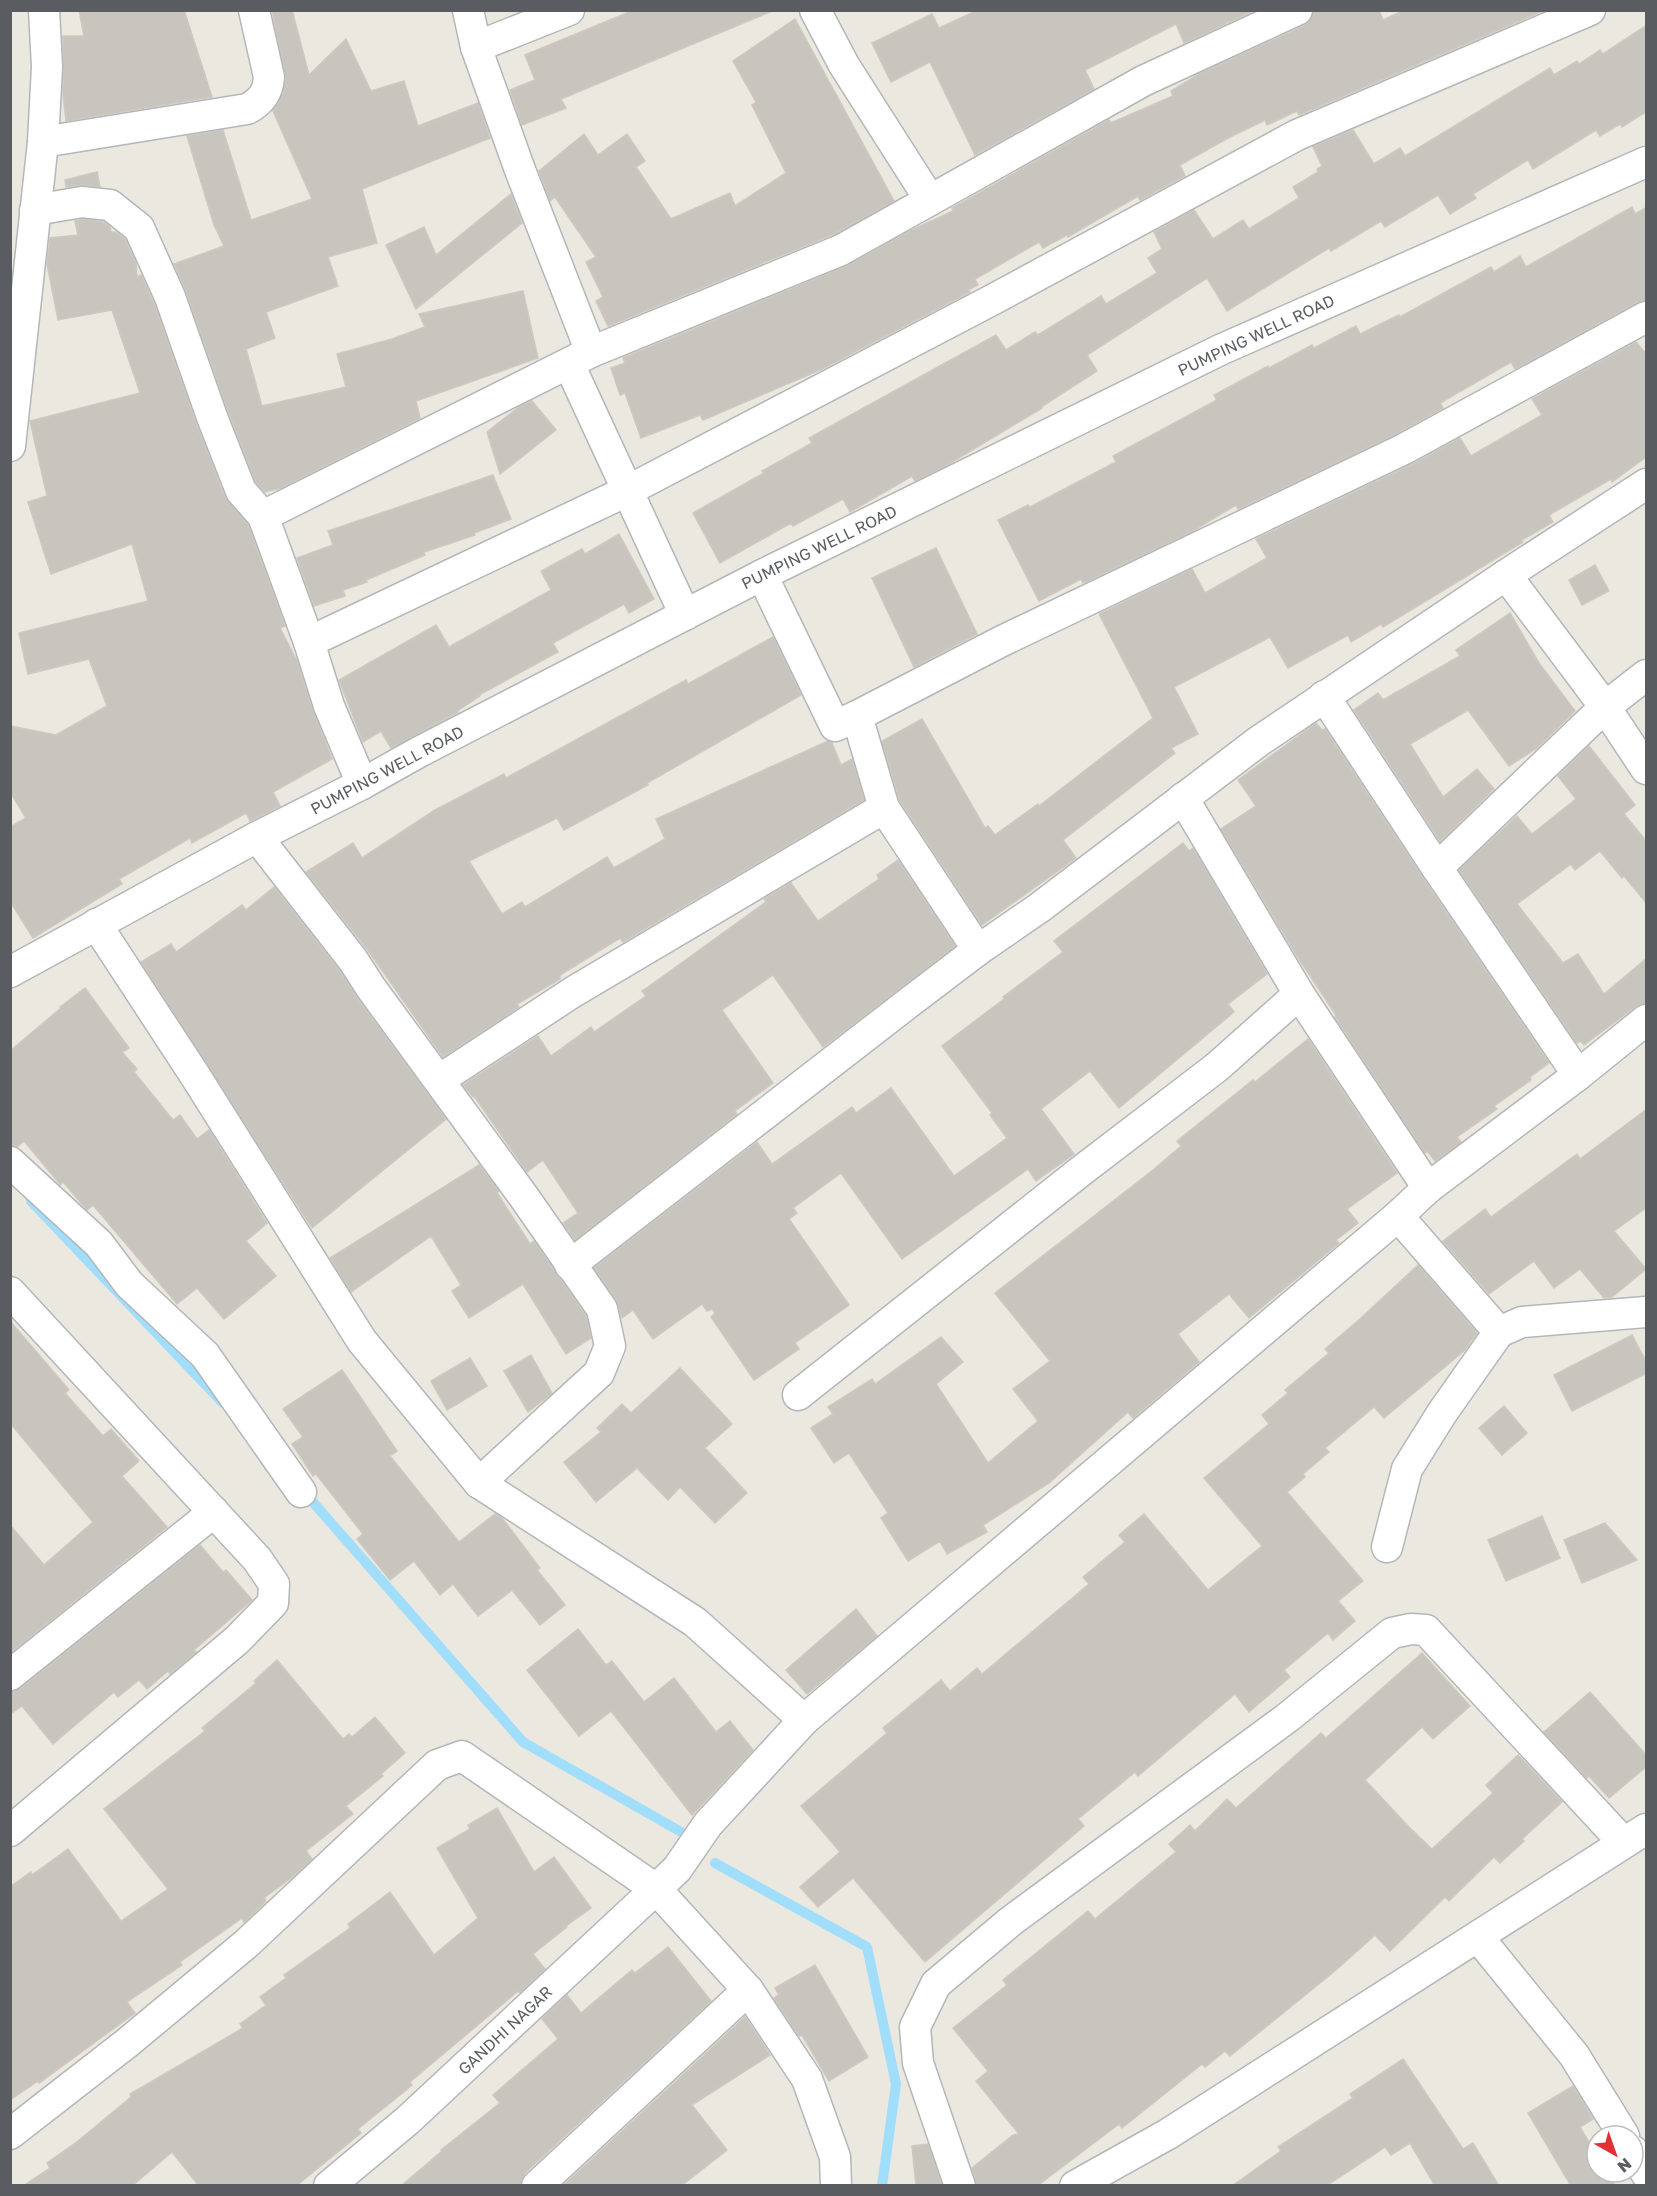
<svg xmlns="http://www.w3.org/2000/svg" width="1657" height="2196" viewBox="0 0 1657 2196" font-family="'Golos Text',sans-serif">
<style>
.lines{fill:none;stroke-linecap:round;stroke-linejoin:round}
.stream{stroke:#a0defb;stroke-width:10}
.building{fill:#c8c5bf;stroke:#d0c8bf;stroke-width:1.5}
.street-casing{stroke:#b3b7ba;stroke-width:33}
.street{stroke:#fff;stroke-width:30}
.labels{text-anchor:middle;dominant-baseline:central;stroke-width:6;stroke-linejoin:round;paint-order:stroke}
.street-label{font-size:16px;fill:#595d61;stroke:#fff}
</style>
<rect width="100%" height="100%" fill="#ebe8e0"/>
<g class="lines">
<!-- stream -->
<g class="stream">
<path d="M31,1201L223,1403"/>
<path d="M304,1492L523,1742L690,1837"/>
<path d="M715,1863L867,1947L896,2084L882,2186"/>
</g>
</g>
<!-- building -->
<g class="building">
<path d="M79,10H184L212,97L66,121L63,95V36H84Z"/>
<path d="M272,10H292L309,75L346,39L371,91L404,81L418,126L478,103L490,138L362,189L377,243L328,257L338,286L266,312L275,338L246,349L262,406L346,387L337,354L392,339L425,327L419,314L523,291L538,358L416,401L420,418L281,488L265,492L256,482L228,411L186,291L174,264L224,246L214,225L187,136L223,130L251,220L312,199L273,111L283,94L286,79Z"/>
<path d="M634,10L772,11L561,99L566,108L522,125L510,90L535,80L525,55Z"/>
<path d="M978,10H1255L1184,43L1176,24L1085,70L1094,89L975,155L930,62L891,82L872,43L932,14L939,28Z"/>
<path d="M1314,10H1379L1383,20L1405,10H1545L1299,115L1297,111L1267,125L1265,120L1228,138L1180,165L1185,176L1140,200L1138,196L1068,237L1067,235L1043,248L1039,242L975,279L978,285L968,290L970,292L820,370L703,420L700,415L641,438L625,393L620,395L611,368L625,363L623,358L849,265L910,231L953,211L952,208L1109,120L1111,123L1173,96L1171,91L1199,74L1304,26L1311,19Z"/>
<path d="M795,19L894,201L834,234L608,326L596,301L603,297L586,262L596,257L555,197L550,201L539,171L584,134L598,155L627,134L645,161L636,167L671,219L730,193L735,206L786,173L752,105L756,102L733,61Z"/>
<path d="M1647,25V111L1622,127L1620,124L1600,136L1596,130L1533,169L1528,160L1473,194L1476,198L1450,214L1438,195L1385,227L1381,221L1331,251L1329,248L1227,311L1207,278L1087,355L1097,371L1041,407L1042,408L949,464L915,481L912,476L850,512L843,499L793,526L791,523L720,563L693,513L764,473L762,471L812,443L809,438L996,335L1006,350L1035,332L1038,335L1101,296L1106,304L1157,273L1148,258L1162,249L1154,232L1194,210L1213,239L1243,220L1249,229L1299,198L1293,187L1318,172L1317,169L1322,166L1313,147L1353,130L1374,164L1400,148L1405,156L1550,68L1554,75L1577,61L1579,64L1600,50L1603,54Z"/>
<path d="M97,172L100,187L84,185L66,187L65,180Z"/>
<path d="M511,194L522,223L416,309L386,245L424,227L436,255Z"/>
<path d="M1632,207L1635,214L1647,207V300L1638,302L1515,369L1511,362L1440,403L1443,408L1396,434L1238,509L1236,505L1191,532L1083,583L1081,579L1039,601L998,520L1028,505L1030,507L1116,462L1113,456L1217,400L1214,395L1268,366L1269,368L1312,345L1314,348L1356,326L1360,334L1399,315L1400,317L1491,267L1494,272L1520,256L1526,267Z"/>
<path d="M83,219L103,222L110,227L111,232H116L125,239L136,263L137,277L141,275L154,303L196,423L225,497L248,525L285,626L280,628L297,661L313,711L332,759L273,792L280,806L250,821L246,813L192,843L190,838L119,879L122,884L33,938L10,901V827L26,818L10,792V726L56,735L107,706L89,659L28,674L19,633L148,601L132,544L51,574L28,502L47,496L30,421L140,393L112,310L58,320L47,264L50,238L78,235L75,221Z"/>
<path d="M1636,342L1647,355V456L1612,482L1611,479L1549,515L1553,522L1522,540L1523,542L1383,627L1381,624L1351,642L1348,635L1288,668L1270,637L1174,687L1198,734L1171,748L1175,753L1063,840L1076,858L982,925L900,801L882,741L922,719L985,828L988,826L995,835L1038,804L1039,806L1153,718L1099,614L1192,569L1205,593L1267,558L1256,539L1411,465L1460,438L1471,456L1542,415L1532,399Z"/>
<path d="M532,401L556,430L500,474L487,432L519,407Z"/>
<path d="M493,475L511,519L474,533L475,535L424,552L425,555L366,580L367,582L343,590L345,596L314,606L297,558L333,545L328,531Z"/>
<path d="M619,534L654,599L629,613L624,604L553,643L558,652L479,695L480,696L457,711L458,712L391,748L381,731L363,742L339,680L436,625L449,647L551,590L541,571L582,549L585,554Z"/>
<path d="M936,548L977,634L914,667L872,578Z"/>
<path d="M1595,565L1609,591L1582,605L1569,580Z"/>
<path d="M1510,613L1539,663L1575,711L1537,748L1509,766L1468,710L1410,744L1443,797L1477,769L1494,789L1440,841L1354,710L1378,693L1383,700L1460,656L1456,650Z"/>
<path d="M773,637L801,695L647,783L648,785L564,830L557,818L469,861L502,914L522,902L525,907L607,857L614,868L665,839L656,819L828,741L832,743L841,765L852,759L864,800L623,942L620,938L560,975V979L517,1004L519,1007L443,1057L367,949L306,872L353,843L362,858L435,810L504,774L506,778L686,680L688,684Z"/>
<path d="M1316,723L1322,730L1325,729L1423,878L1549,1063L1530,1077L1531,1080L1494,1106L1497,1109L1457,1137L1461,1142L1435,1161L1427,1151L1425,1153L1335,1017L1336,1015L1297,956L1221,829L1256,806L1238,780Z"/>
<path d="M1589,746L1635,805L1624,814L1647,842V904L1624,876L1622,878L1600,851L1575,870L1571,864L1517,904L1563,963L1578,954L1604,994L1647,958V1003L1635,1007L1584,1045L1581,1041L1577,1043L1459,870L1517,816L1532,834L1576,799L1558,776Z"/>
<path d="M1183,843L1189,851L1193,848L1267,974L1228,1004L1234,1012L1119,1108L1090,1071L1041,1109L1074,1154L1036,1181L1028,1169L902,1259L841,1173L793,1208L797,1213L789,1219L849,1305L795,1343L799,1349L754,1380L711,1317L715,1313L712,1309L707,1311L702,1304L653,1339L633,1310L622,1318L616,1299L594,1268L757,1142L772,1164L852,1107L856,1113L891,1088L954,1176L1007,1138L990,1115L992,1113L942,1046L1004,999L1003,997L1063,952L1054,941Z"/>
<path d="M898,860L955,946L823,1047L773,975L722,1010L773,1083L735,1111L737,1114L575,1240L563,1223L578,1213L543,1160L527,1172L474,1096L473,1097L463,1085L538,1036L551,1056L591,1027L594,1032L646,996L642,991L648,987L766,902L764,899L791,883L818,921L879,879L877,875Z"/>
<path d="M274,887L339,970L357,998L446,1119L312,1228L141,962L171,944L176,952L242,905L246,910Z"/>
<path d="M85,988L129,1048L122,1052L137,1069L134,1072L173,1120L180,1115L197,1139L209,1130L267,1223L246,1241L276,1276L224,1319L197,1288L177,1304L93,1205L87,1210L63,1182L60,1185L59,1183L24,1141L17,1147L10,1145V1051L61,1008L60,1007Z"/>
<path d="M1308,1039L1397,1173L1347,1209L1358,1223L1336,1240L1339,1243L1249,1318L1229,1294L1178,1334L1199,1362L1133,1418L1128,1412L1049,1483L983,1525L987,1532L947,1554L940,1541L908,1561L881,1518L888,1513L849,1453L834,1463L811,1428L833,1414L828,1407L872,1379L875,1384L941,1337L963,1362L936,1384L988,1463L1038,1421L1013,1389L1050,1361L995,1293L1153,1170L1181,1146L1177,1141L1253,1080L1255,1082Z"/>
<path d="M1647,1109V1207L1614,1231L1646,1269L1612,1297L1604,1298L1580,1269L1554,1288L1534,1261L1489,1294L1443,1241L1485,1209L1491,1217L1577,1154L1580,1159Z"/>
<path d="M479,1165L499,1191L497,1193L530,1244L534,1241L586,1316L591,1338L566,1354L523,1284L469,1318L452,1291L461,1285L431,1236L351,1292L330,1258Z"/>
<path d="M1418,1265L1477,1333L1465,1350L1384,1418L1374,1407L1325,1448L1329,1452L1303,1474L1305,1477L1287,1492L1363,1581L1338,1601L1355,1621L1333,1640L1328,1633L1284,1670L1290,1677L1249,1712L1235,1694L1138,1776L1135,1772L1078,1819L1084,1826L925,1962L853,1878L818,1907L800,1887L840,1852L801,1806L887,1733L883,1728L941,1680L950,1691L977,1668L982,1674L1089,1584L1083,1577L1125,1542L1119,1535L1144,1514L1208,1590L1262,1546L1204,1478L1269,1424L1262,1415L1288,1393L1285,1390L1329,1353L1325,1349L1361,1318Z"/>
<path d="M10,1321L69,1390L65,1393L103,1436L111,1429L139,1461L122,1476L167,1527L10,1653V1525L44,1565L93,1522L10,1423Z"/>
<path d="M1632,1335L1647,1363V1373L1572,1411L1554,1375Z"/>
<path d="M531,1355L552,1393L528,1412L504,1371Z"/>
<path d="M470,1358L487,1386L447,1410L431,1381Z"/>
<path d="M680,1368L732,1424L705,1448L747,1493L715,1523L680,1487L668,1500L637,1468L596,1502L564,1462L601,1432L597,1428L622,1404L631,1413Z"/>
<path d="M342,1370L397,1451L390,1456L459,1542L495,1514L502,1518L515,1535L540,1568L537,1570L565,1605L540,1625L512,1590L478,1616L453,1584L440,1595L414,1561L390,1580L357,1539L363,1534L316,1474L313,1476L292,1444L303,1437L283,1409Z"/>
<path d="M1504,1406L1527,1433L1502,1455L1479,1428Z"/>
<path d="M1542,1516L1560,1558L1506,1581L1488,1540Z"/>
<path d="M1605,1523L1637,1560L1582,1583L1564,1540Z"/>
<path d="M200,1545L223,1572L226,1570L252,1600L194,1650L196,1652L170,1674L168,1671L147,1689L139,1680L118,1697L114,1692L53,1744L22,1706L10,1714V1692L21,1688Z"/>
<path d="M856,1609L877,1636L807,1694L786,1670Z"/>
<path d="M578,1629L606,1665L612,1661L644,1702L674,1678L716,1732L730,1721L753,1750L692,1815L611,1711L579,1736L527,1670Z"/>
<path d="M1422,1653L1470,1706L1433,1739L1422,1727L1365,1780L1409,1827L1432,1849L1493,1793L1486,1785L1518,1755L1562,1802L1522,1839L1524,1841L1500,1863L1494,1857L1449,1901L1445,1897L1390,1951L1375,1935L1336,1970L1230,2056L1225,2051L1205,2067L1202,2064L1122,2128L1119,2124L1037,2186H977L972,2168L1013,2135L1019,2134L976,2081L988,2071L953,2028L1007,1985L1003,1980L1088,1911L1095,1919L1176,1852L1169,1844L1190,1825L1195,1831L1227,1799L1236,1808L1321,1733L1326,1738Z"/>
<path d="M277,1660L343,1739L349,1734L352,1737L375,1717L405,1753L381,1774L383,1776L346,1806L353,1814L306,1851L312,1859L291,1878L264,1898L266,1901L248,1919L244,1922L242,1918L180,1962L182,1965L127,2002L135,2013L39,2083L38,2081L10,2100V1887L31,1872L32,1875L68,1849L121,1921L168,1889L104,1809L205,1731L202,1728L256,1683L254,1681Z"/>
<path d="M1590,1692L1647,1756V1766L1609,1798L1589,1776L1587,1778L1544,1732Z"/>
<path d="M497,1808L534,1872L554,1857L591,1908L566,1926L567,1927L533,1954L545,1969L520,1993L518,1991L410,2082L412,2085L358,2129L361,2133L296,2186H199L172,2152L132,2186H23L50,2168L47,2163L78,2141L131,2097L130,2094L243,2028L240,2024L266,2005L260,1997L286,1978L284,1975L350,1928L348,1924L390,1892L434,1955L478,1918L437,1848L470,1829L468,1825Z"/>
<path d="M668,1947L711,2001L525,2173L520,2186H401L442,2151L441,2150L500,2103L493,2095L558,2039L542,2019L567,1995L581,2013L632,1970L635,1973Z"/>
<path d="M815,1965L868,2057L829,2081L802,2035L799,2036L774,1998L779,1995L775,1988Z"/>
<path d="M745,2017L770,2055L692,2105L727,2150L681,2186H563Z"/>
<path d="M1403,2059L1463,2149L1473,2143L1499,2186H1435L1410,2143L1391,2155L1385,2147L1326,2186H1232L1281,2151L1278,2147L1353,2098L1350,2094Z"/>
<path d="M1573,2086L1593,2119L1580,2127L1597,2156V2172H1607L1615,2186H1571L1528,2113Z"/>
<path d="M928,2144L942,2186H916L912,2146Z"/>
</g>
<g class="lines">
<!-- street casing -->
<g class="street-casing">
<g id="street">
<path d="M468,10L476,47L520,170L591,352"/>
<path d="M815,10L844,65L930,200"/>
<path d="M476,47L569,10"/>
<path d="M43,142L247,109C261,102 268,93 269,77L254,10"/>
<path d="M35,210L82,202L110,205L139,228L170,297L212,417L241,491L263,516L309,642L329,706L362,784"/>
<path d="M569,364L685,615"/>
<path d="M10,446L43,142L47,67L44,10"/>
<path d="M263,516L591,352L841,250L1143,81L1297,10"/>
<path d="M762,575L835,726L857,716L884,808L978,950"/>
<path d="M1506,575L1605,707L1646,769"/>
<path d="M309,642L627,491L992,300L1297,135L1590,10"/>
<path d="M1324,696L1437,868L1578,1075"/>
<path d="M857,716L1002,641L1404,449L1646,317"/>
<path d="M1183,798L1299,994L1428,1188"/>
<path d="M257,837L353,960L371,988L524,1197L602,1309L610,1346L599,1373L479,1483"/>
<path d="M1437,868L1605,707L1646,675"/>
<path d="M96,924L196,1077L362,1341L479,1483L695,1622L804,1720"/>
<path d="M10,972L257,837L362,784L419,752L762,575L1220,350L1646,162"/>
<path d="M439,1080L573,992L884,808"/>
<path d="M10,1162L99,1244L129,1284L205,1355L301,1492"/>
<path d="M1398,1216L1499,1332L1522,1322L1646,1312"/>
<path d="M570,1265L907,1004L978,950L1039,908L1259,741L1506,575L1646,484"/>
<path d="M10,1292L257,1559L274,1584L273,1603L237,1640L10,1831"/>
<path d="M798,1395L1081,1171L1217,1067L1299,994"/>
<path d="M1387,1547L1407,1469L1442,1413L1499,1332"/>
<path d="M10,1675L214,1512"/>
<path d="M1478,1937L1574,2055L1624,2136"/>
<path d="M10,2134L127,2043L246,1944L437,1765L462,1756L656,1889L748,1990L807,2079L835,2157L836,2186"/>
<path d="M1633,2151L1646,2173"/>
<path d="M329,2186L408,2120L656,1889L677,1869L708,1824L804,1720L1398,1216L1428,1188L1578,1075L1646,1020"/>
<path d="M537,2186L748,1990"/>
<path d="M960,2186L918,2063L915,2027L936,1984L1011,1921L1287,1718L1392,1633L1411,1629L1426,1630L1623,1842"/>
<path d="M1075,2186L1168,2134L1646,1829"/>
</g>
</g>
<!-- street -->
<use href="#street" class="street"/>
</g>
<g class="labels">
<!-- street labels -->
<g class="street-label">
<text transform="translate(1256 335) rotate(-25)">PUMPING WELL ROAD</text>
<text transform="translate(819 547) rotate(-26)">PUMPING WELL ROAD</text>
<text transform="translate(387 770) rotate(-28)">PUMPING WELL ROAD</text>
<text transform="translate(505 2030) rotate(-43)">GANDHI NAGAR</text>
</g>
</g>
<!-- border -->
<rect width="1657" height="2196" fill="none" stroke="#595d61" stroke-width="24"/>
<!-- north arrow -->
<g transform="translate(1615 2154) rotate(140)"><circle r="28" fill="#ffffff" stroke="#bdbec0" stroke-width="1.5"/>
<path d="M0-4.5L10 22L0 15L-10 22Z" fill="#e23035"/>
<text y="-9" font-size="16" font-weight="bold" text-anchor="middle" fill="#595d61">N</text>
</g>
</svg>
